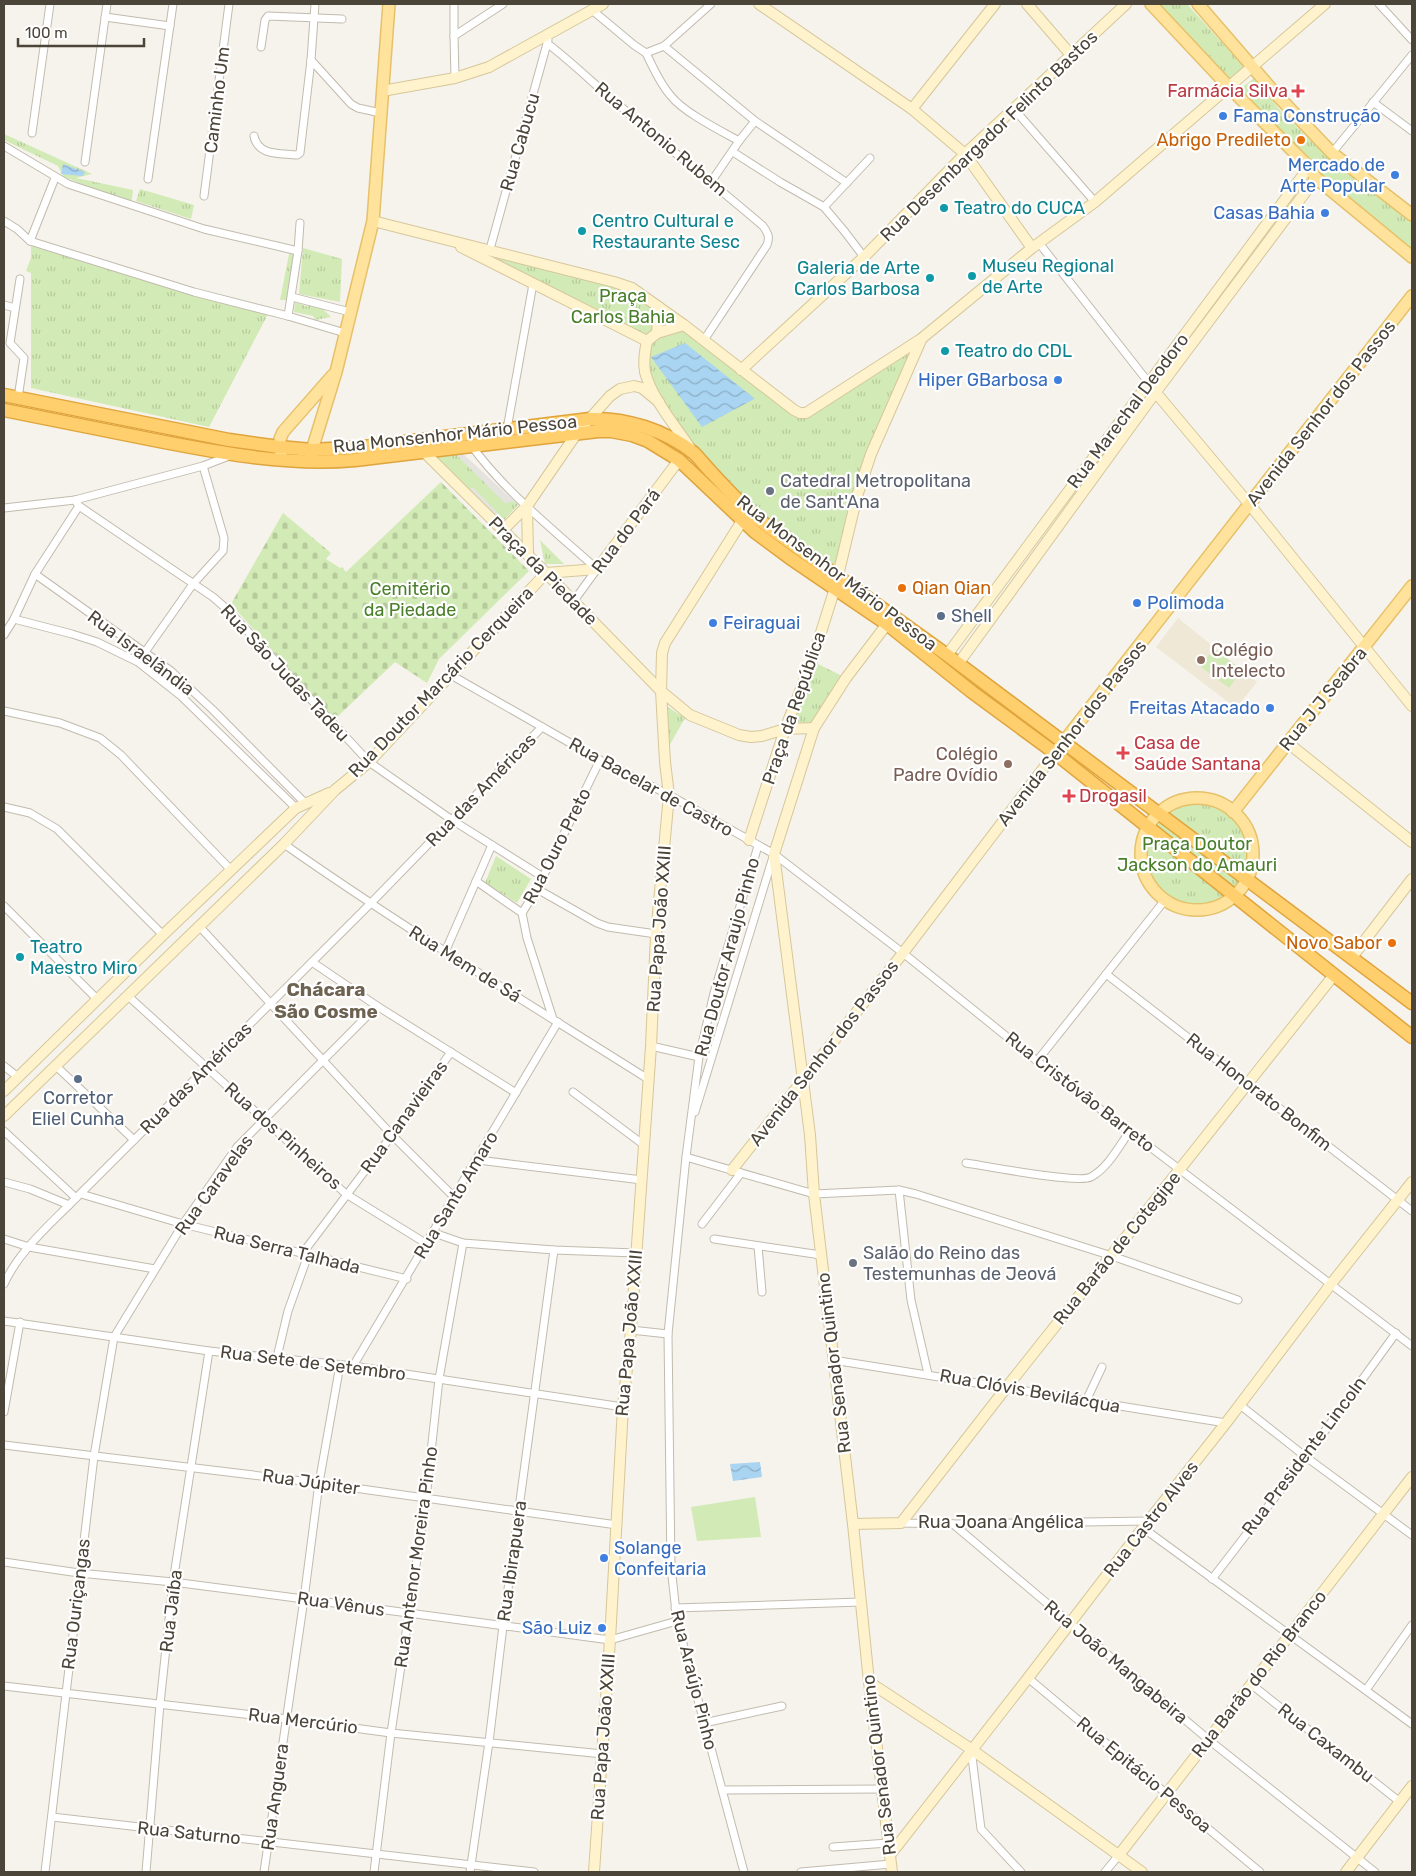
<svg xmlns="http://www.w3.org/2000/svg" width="1416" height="1876" viewBox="0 0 1416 1876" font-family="Rubik,sans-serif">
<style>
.education{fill:#efe8d6}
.grass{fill:url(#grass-tufts)}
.cemetery{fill:url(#cemetery-stones)}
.pitch{fill:#d2eab5}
.parking{fill:#e5e3e0}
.water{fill:url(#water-waves)}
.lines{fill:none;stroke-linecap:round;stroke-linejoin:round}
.street-casing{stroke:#c2bbae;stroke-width:9}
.secondary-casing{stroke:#d6c79b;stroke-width:12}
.primary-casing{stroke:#e6c16a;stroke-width:14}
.highway-casing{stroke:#e0a43c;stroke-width:15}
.street{stroke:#fff;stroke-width:7}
.secondary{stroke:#fff3cd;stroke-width:10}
.primary{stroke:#ffe39c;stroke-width:11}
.highway{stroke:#ffcf6e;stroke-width:12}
.health-dot{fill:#e0444e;stroke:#fff;stroke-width:2}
.shop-dot{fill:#3f7fe0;stroke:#fff;stroke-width:2}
.food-dot{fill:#e8710a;stroke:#fff;stroke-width:2}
.culture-dot{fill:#0f9aa8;stroke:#fff;stroke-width:2}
.worship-dot{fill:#6b7280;stroke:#fff;stroke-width:2}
.service-dot{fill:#5c6f8a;stroke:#fff;stroke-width:2}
.education-dot{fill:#8d6e63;stroke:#fff;stroke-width:2}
.labels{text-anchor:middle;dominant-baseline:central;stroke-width:4.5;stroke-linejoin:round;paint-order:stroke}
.health-label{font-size:18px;fill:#be3a42;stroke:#fff;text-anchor:start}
.street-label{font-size:18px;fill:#4b4439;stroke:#fff}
.shop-label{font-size:18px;fill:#366cbe;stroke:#fff;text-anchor:end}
.food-label{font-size:18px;fill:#c56008;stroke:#fff;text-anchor:end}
.culture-label{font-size:18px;fill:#0d838f;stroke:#fff;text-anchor:start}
.park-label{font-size:18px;fill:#4a7f2a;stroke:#fff}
.worship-label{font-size:18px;fill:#5b616d;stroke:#fff;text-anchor:start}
.service-label{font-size:18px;fill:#4e5e75;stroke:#fff;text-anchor:start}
.education-label{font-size:18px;fill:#785e54;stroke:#fff;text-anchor:start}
.neighbourhood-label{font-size:19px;font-weight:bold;fill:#6e6250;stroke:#fff}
</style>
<defs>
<pattern id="grass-tufts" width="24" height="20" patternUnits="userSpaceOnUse" patternTransform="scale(1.25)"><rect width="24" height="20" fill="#d2eab5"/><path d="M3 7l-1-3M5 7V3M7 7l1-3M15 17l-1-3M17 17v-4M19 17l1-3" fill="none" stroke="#b6ca9c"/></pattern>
<pattern id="cemetery-stones" width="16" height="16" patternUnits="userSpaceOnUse" patternTransform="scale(1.25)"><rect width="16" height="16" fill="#d2eab5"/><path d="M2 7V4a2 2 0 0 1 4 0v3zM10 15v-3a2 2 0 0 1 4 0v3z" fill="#b6ca9c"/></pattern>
<pattern id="water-waves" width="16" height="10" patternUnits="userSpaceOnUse" patternTransform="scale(1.25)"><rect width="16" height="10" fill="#a9d4f2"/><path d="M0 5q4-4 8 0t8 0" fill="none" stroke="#8caec5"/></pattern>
</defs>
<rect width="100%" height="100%" fill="#f6f3ec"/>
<!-- education -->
<path class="education" d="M1178,618L1257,682L1236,708L1156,647Z"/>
<!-- grass -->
<g class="grass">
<path d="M1160,4H1187L1244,67L1228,80Z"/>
<path d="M1254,78L1279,109L1311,141L1412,221V250L1321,178L1320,168L1239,90Z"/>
<path d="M4,134L92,174L76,178L133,190L131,206L70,179L65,180L58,166L4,140Z"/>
<path d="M140,189L194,205L191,219L136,201Z"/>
<path d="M449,241L614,282L684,327L799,413L921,340L855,496L834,567L757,515L696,453L662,401L647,371L648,340Z"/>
<path d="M31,246L268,314L209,427L31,388V273L26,271L31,258Z"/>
<path d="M303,248L342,259L340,302L299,294Z"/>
<path d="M289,254H296L289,300H280Z"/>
<path d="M295,302L308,307V305L310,304L321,307L331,317L315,320L313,316L294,312Z"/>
<path d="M454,452L505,502L514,501L518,505L504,520L473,488L468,490L433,457Z"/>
<path d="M540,540L564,564H545Z"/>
<path d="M812,661L846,678L814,728L785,729Z"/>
<path d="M663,704L685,718L668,748Z"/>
<circle cx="1197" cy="854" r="56"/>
<path d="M496,856L531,879L517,903L485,883Z"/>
</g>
<!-- cemetery -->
<path class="cemetery" d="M441,482L529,571L439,659L427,683L395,662L334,720L231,604L283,513L331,553L326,559L340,568L342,567L346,572Z"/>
<!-- pitch -->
<g class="pitch">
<path d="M1214,649L1242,670L1229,688L1200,666Z"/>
<path d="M755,1497L761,1537L697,1541L691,1507Z"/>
</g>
<!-- parking -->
<g class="parking">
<path d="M460,451L514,501L505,503L454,452Z"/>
<path d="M473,488L504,520L501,523L468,490Z"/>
</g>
<!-- water -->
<g class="water">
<path d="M63,164L85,172L83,176L61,174Z"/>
<path d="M685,343L754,398V399L702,427L651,357Z"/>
<path d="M760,1462L762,1477L733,1481L730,1464Z"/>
</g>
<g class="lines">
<!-- street casing -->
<g class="street-casing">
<g id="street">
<path d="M454,4V36"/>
<path d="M1379,4L1412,40"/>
<path d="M592,10L634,45L646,53L664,46L711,4"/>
<path d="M105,17L170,26"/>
<path d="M548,44C573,63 596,86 620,106C667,147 716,186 763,226C768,233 770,237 767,245L704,340"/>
<path d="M664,46L755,121L847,183"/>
<path d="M261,47L265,20L268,16L342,19"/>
<path d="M646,53C653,67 660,84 671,96C683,112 721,131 739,141"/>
<path d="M311,60L351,104L358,108L381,113"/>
<path d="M455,78L454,36L503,4"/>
<path d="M1373,102L1412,131"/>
<path d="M1014,109L1095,202"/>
<path d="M32,133L50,4"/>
<path d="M254,136C258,156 279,153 297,155L300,153L311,60L315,4"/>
<path d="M4,146L68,184L204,229L298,251"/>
<path d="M733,152L780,182L824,207L845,232L864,257"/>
<path d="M1332,153L1412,55"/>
<path d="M85,162L107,4"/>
<path d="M148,179L173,4"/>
<path d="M711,182L739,141L755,121"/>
<path d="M204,196L229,4"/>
<path d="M824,207L870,158"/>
<path d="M4,221L17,229L30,241L194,292L288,316L345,333"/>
<path d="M30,241L55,178"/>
<path d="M1039,243L1149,383"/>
<path d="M490,249L548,40"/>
<path d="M292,297L350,312"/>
<path d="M4,305L15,308"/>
<path d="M288,316L298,251L300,223"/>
<path d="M18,398L24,358L10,343L20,279"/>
<path d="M507,429L533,284"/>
<path d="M471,445C505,492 554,530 597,569L573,602"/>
<path d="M75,500L79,506L213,597L229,611L369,762L452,820L543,877"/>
<path d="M4,508L75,500L203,466L229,456"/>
<path d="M35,574L171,671L213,710L305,803"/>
<path d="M14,619L72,634L97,642L138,662L181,696L296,808"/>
<path d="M4,635L14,619L35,574L79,506"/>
<path d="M138,662L193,584L223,551L224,538L203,466"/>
<path d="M451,675L600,760L669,795L774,854L903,953L1037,1061L1412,1346"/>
<path d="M4,711L60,723L100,738L121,755L231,870"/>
<path d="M4,807L30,813L57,829L163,935"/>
<path d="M284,844C402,927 526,1002 648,1079"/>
<path d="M476,881L522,913"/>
<path d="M537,889L597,923L608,927L656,934"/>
<path d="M4,906L97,999"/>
<path d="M199,926L392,1135L454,1197"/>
<path d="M445,952L492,845"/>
<path d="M312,962L377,1006L516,1093"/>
<path d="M1106,974L1412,1211"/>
<path d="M127,995L346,1194L427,1244"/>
<path d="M553,1019L527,938L522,913L537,889L600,760"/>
<path d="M651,1046L699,1057"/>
<path d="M1037,1061L1165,900"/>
<path d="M4,1066L18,1077"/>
<path d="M56,1066L134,1140"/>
<path d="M573,1092L644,1145"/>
<path d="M695,1112L773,857"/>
<path d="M4,1131L76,1198"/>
<path d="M686,1157L814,1194L899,1190L916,1194L1112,1256L1238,1300"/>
<path d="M478,1160L642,1180"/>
<path d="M966,1163C986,1166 1078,1184 1091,1177C1108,1168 1119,1146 1130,1131"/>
<path d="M4,1182L30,1189L69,1205"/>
<path d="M899,1190L911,1300L928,1374"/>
<path d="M81,1194L183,1224L407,1279"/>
<path d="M702,1224L741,1173"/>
<path d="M434,1233L463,1243L554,1250L636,1253"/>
<path d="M4,1239L29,1247L155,1269"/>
<path d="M714,1239L821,1255"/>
<path d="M758,1246L762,1292"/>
<path d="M302,1254L392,1135L451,1052"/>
<path d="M4,1284C18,1253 45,1229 69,1205L370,904L542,727"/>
<path d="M4,1321L209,1351L353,1366L623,1407"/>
<path d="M631,1330L668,1334"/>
<path d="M277,1357L288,1311L308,1255"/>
<path d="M833,1360L1226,1423"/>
<path d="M353,1366L558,1022"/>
<path d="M1086,1401L1102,1367"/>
<path d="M1240,1405L1306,1457L1412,1535"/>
<path d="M4,1412L20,1322"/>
<path d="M4,1445L319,1483L617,1525"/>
<path d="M901,1523L953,1524L1149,1521"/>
<path d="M953,1524L1209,1740L1375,1872"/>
<path d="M1143,1528L1412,1724"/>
<path d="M4,1562L79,1573L173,1582L304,1599L610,1640L677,1621"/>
<path d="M1212,1579L1306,1457L1396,1333"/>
<path d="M675,1608L861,1602"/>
<path d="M1028,1678L1260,1872"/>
<path d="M1252,1685L1400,1802"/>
<path d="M4,1686L287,1719L391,1733L603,1754"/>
<path d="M1366,1690L1412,1625"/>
<path d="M704,1723L782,1706"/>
<path d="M971,1749L981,1829L1021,1872"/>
<path d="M723,1790L882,1789"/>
<path d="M52,1817L534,1872"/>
<path d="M833,1847L888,1843"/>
<path d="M45,1872L94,1456L114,1337L183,1224L237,1147L377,1006"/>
<path d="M146,1872L160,1704L173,1582L209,1351"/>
<path d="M264,1872L304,1599L319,1483L340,1365"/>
<path d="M374,1872L391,1733L426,1498L439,1379L463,1243"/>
<path d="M470,1872L489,1742L503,1626L554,1250"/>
<path d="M744,1872L677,1621L671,1567L668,1334L686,1157L699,1057L714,993L758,846"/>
<path d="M801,1872L891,1864"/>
<path d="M1105,1872L1119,1855"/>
</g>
</g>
<!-- secondary casing -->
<g class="secondary-casing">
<g id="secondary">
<path d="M759,4L912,109L965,154L1032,248"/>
<path d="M1027,4L1071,55"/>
<path d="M382,91L455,78L489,67L603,4"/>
<path d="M912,109L995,4"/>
<path d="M373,221C453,242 534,261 614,282L632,288L684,325L794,410L800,413H806L921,339L1032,248L1095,202L1325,4"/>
<path d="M461,247L647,341"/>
<path d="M684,325L657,333L647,341C645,351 643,361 645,372C652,399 675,425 690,448"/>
<path d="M657,333L659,307"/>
<path d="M741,370L864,257L965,154L1126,4"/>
<path d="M1152,388L1250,505L1412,706"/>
<path d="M424,452L546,573L661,691L690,715L739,735L751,737L762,736L785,729L814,728"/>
<path d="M503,530L527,506"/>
<path d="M528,554L527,506L577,433L610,396L620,389L634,386L642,388L659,402"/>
<path d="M887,624L846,678L814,728L774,854L810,1135L814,1194L853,1524L869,1682L892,1872"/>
<path d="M947,655L1309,167"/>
<path d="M958,664L1155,393L1316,178"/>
<path d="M1288,743L1412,842"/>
<path d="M749,840L785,729L812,661L835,588L857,496L871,454L921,340"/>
<path d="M1352,957L1412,879"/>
<path d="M4,1091L163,935L296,808L329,793"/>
<path d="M4,1116L284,844L335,790L369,762L546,573L597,569L679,460"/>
<path d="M732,1170L903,953L1055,753"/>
<path d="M853,1524L901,1523L1006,1388L1334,975"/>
<path d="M869,1682L971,1749L1142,1872"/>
<path d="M890,1855L1028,1678L1143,1528L1226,1423L1331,1284L1412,1182"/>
<path d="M1119,1855L1412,1477"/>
<path d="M594,1872L610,1640L623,1407L631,1330L651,1046L656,934L669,795L665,762L661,691L662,653L665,643L742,521"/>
<path d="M1346,1872L1412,1786"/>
</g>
</g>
<!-- primary casing -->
<g class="primary-casing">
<g id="primary">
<path d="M1151,4L1228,86L1309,167L1316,178L1412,257"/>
<path d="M1198,4L1274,92L1332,153L1412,215"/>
<path d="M281,454L280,439L283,432L333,375"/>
<path d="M311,458L312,450L336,372L373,221L389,4"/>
<path d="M1058,749L1412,296"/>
<circle cx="1197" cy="854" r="56"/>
<path d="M1233,812L1412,586"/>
</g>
</g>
<!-- highway casing -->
<g class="highway-casing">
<g id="highway">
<path d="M4,395L229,440L279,447L312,450L364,447L590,419C626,418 665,430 694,453C700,459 706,467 712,473C726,488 740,503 755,517L947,655L1412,1003"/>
<path d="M4,410C54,420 104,430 154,440C221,453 286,466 355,460L598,431H611L632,435L648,441L679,460L755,532L790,558L887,624L972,692L1055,753L1412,1037"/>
</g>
</g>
<!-- street -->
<use href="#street" class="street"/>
<!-- secondary -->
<use href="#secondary" class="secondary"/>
<!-- primary -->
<use href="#primary" class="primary"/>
<!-- highway -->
<use href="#highway" class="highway"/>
</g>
<!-- markers -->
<g class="health-dot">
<path d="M1295.5 83.5h5v5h5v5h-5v5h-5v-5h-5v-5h5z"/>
<path d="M1120.5 745.5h5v5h5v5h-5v5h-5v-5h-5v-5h5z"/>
<path d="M1066.5 788.5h5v5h5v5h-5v5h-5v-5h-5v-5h5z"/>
</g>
<g class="shop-dot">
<circle cx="1223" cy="116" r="5"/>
<circle cx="1395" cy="175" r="5"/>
<circle cx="1325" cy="213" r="5"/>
<circle cx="1058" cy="380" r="5"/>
<circle cx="1137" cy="603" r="5"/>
<circle cx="713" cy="623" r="5"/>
<circle cx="1270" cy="708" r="5"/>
<circle cx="604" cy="1558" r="5"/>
<circle cx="602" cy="1628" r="5"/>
</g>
<g class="food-dot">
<circle cx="1301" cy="140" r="5"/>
<circle cx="902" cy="588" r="5"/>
<circle cx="1392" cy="943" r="5"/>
</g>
<g class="culture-dot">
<circle cx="944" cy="208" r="5"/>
<circle cx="582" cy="231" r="5"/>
<circle cx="972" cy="276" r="5"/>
<circle cx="930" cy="278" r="5"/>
<circle cx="945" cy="351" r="5"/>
<circle cx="20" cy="957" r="5"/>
</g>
<g class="worship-dot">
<circle cx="770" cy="491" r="5"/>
<circle cx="853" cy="1263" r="5"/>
</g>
<g class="service-dot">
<circle cx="941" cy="616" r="5"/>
<circle cx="78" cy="1079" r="5"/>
</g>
<g class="education-dot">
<circle cx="1201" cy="660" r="5"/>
<circle cx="1008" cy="764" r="5"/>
</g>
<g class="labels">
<!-- health labels -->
<g class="health-label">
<text x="1288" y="91" text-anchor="end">Farmácia Silva</text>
<text x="1134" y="743">Casa de<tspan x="1134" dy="21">Saúde Santana</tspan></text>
<text x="1079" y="796">Drogasil</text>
</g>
<!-- street labels -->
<g class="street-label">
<text transform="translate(217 100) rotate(-83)">Caminho Um</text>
<text transform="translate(989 136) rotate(-44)">Rua Desembargador Felinto Bastos</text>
<text transform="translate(661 139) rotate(40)">Rua Antonio Rubem</text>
<text transform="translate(520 142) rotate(-74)">Rua Cabucu</text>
<text transform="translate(1128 411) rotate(-53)">Rua Marechal Deodoro</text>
<text transform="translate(1321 413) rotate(-52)">Avenida Senhor dos Passos</text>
<text transform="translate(455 434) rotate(-6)">Rua Monsenhor Mário Pessoa</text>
<text transform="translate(626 531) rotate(-53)">Rua do Pará</text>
<text transform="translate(543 571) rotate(45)">Praça da Piedade</text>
<text transform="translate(837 573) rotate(37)">Rua Monsenhor Mário Pessoa</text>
<text transform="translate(141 653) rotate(37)">Rua Israelândia</text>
<text transform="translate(285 673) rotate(47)">Rua São Judas Tadeu</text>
<text transform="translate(441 682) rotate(-46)">Rua Doutor Marcário Cerqueira</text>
<text transform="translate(1323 699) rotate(-51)">Rua J J Seabra</text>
<text transform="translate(794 708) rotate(-71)">Praça da República</text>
<text transform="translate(1072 733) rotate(-52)">Avenida Senhor dos Passos</text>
<text transform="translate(651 787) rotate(29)">Rua Bacelar de Castro</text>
<text transform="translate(481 790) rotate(-46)">Rua das Américas</text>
<text transform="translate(557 846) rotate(-63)">Rua Ouro Preto</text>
<text transform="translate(659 929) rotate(-86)">Rua Papa João XXIII</text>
<text transform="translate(727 957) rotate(-75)">Rua Doutor Araujo Pinho</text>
<text transform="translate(465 964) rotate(32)">Rua Mem de Sá</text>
<text transform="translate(824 1053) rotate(-52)">Avenida Senhor dos Passos</text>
<text transform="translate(196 1078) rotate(-45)">Rua das Américas</text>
<text transform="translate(1080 1092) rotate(38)">Rua Cristóvão Barreto</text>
<text transform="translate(1259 1092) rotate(38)">Rua Honorato Bonfim</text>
<text transform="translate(404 1117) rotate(-54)">Rua Canavieiras</text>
<text transform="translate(283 1136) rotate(42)">Rua dos Pinheiros</text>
<text transform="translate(214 1185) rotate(-54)">Rua Caravelas</text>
<text transform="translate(456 1195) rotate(-59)">Rua Santo Amaro</text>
<text transform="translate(1117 1248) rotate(-51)">Rua Barão de Cotegipe</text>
<text transform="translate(287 1250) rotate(14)">Rua Serra Talhada</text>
<text transform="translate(629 1333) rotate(-85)">Rua Papa João XXIII</text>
<text transform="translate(313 1363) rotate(7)">Rua Sete de Setembro</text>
<text transform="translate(834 1363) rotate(-97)">Rua Senador Quintino</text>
<text transform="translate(1030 1391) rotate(10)">Rua Clóvis Bevilácqua</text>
<text transform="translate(1304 1456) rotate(-53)">Rua Presidente Lincoln</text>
<text transform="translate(311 1482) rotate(8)">Rua Júpiter</text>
<text transform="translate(1151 1519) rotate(-52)">Rua Castro Alves</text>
<text x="1001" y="1522">Rua Joana Angélica</text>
<text transform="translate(416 1557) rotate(-82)">Rua Antenor Moreira Pinho</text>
<text transform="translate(512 1561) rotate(-82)">Rua Ibirapuera</text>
<text transform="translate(76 1604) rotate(-83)">Rua Ouriçangas</text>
<text transform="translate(341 1604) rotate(8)">Rua Vênus</text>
<text transform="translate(171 1611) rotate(-83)">Rua Jaíba</text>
<text transform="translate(1116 1662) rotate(40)">Rua João Mangabeira</text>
<text transform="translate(1259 1674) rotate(-52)">Rua Barão do Rio Branco</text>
<text transform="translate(694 1680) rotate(76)">Rua Araújo Pinho</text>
<text transform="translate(303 1721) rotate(7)">Rua Mercúrio</text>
<text transform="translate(603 1737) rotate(-86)">Rua Papa João XXIII</text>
<text transform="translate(1326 1743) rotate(38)">Rua Caxambu</text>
<text transform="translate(879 1765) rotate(-97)">Rua Senador Quintino</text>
<text transform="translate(1144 1775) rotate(40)">Rua Epitácio Pessoa</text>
<text transform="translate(275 1797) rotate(-82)">Rua Anguera</text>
<text transform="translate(189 1833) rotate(6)">Rua Saturno</text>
</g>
<!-- shop labels -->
<g class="shop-label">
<text x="1233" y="116" text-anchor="start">Fama Construção</text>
<text x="1385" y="165">Mercado de<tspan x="1385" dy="21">Arte Popular</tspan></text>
<text x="1315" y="213">Casas Bahia</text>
<text x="1048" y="380">Hiper GBarbosa</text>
<text x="1147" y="603" text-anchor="start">Polimoda</text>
<text x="723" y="623" text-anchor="start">Feiraguai</text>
<text x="1260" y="708">Freitas Atacado</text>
<text x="614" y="1548" text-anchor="start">Solange<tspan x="614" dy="21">Confeitaria</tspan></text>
<text x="592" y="1628">São Luiz</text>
</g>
<!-- food labels -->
<g class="food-label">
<text x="1291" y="140">Abrigo Predileto</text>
<text x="912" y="588" text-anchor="start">Qian Qian</text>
<text x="1382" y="943">Novo Sabor</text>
</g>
<!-- culture labels -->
<g class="culture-label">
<text x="954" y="208">Teatro do CUCA</text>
<text x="592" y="221">Centro Cultural e<tspan x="592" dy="21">Restaurante Sesc</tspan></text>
<text x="982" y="266">Museu Regional<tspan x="982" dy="21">de Arte</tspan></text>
<text x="920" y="268" text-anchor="end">Galeria de Arte<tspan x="920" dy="21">Carlos Barbosa</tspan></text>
<text x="955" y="351">Teatro do CDL</text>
<text x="30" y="947">Teatro<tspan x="30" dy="21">Maestro Miro</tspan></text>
</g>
<!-- park labels -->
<g class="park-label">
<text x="623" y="296">Praça<tspan x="623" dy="21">Carlos Bahia</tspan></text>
<text x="410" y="589">Cemitério<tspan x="410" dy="21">da Piedade</tspan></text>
<text x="1197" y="844">Praça Doutor<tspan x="1197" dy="21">Jackson do Amauri</tspan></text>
</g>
<!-- worship labels -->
<g class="worship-label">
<text x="780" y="481">Catedral Metropolitana<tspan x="780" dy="21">de Sant'Ana</tspan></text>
<text x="863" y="1253">Salão do Reino das<tspan x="863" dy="21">Testemunhas de Jeová</tspan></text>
</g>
<!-- service labels -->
<g class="service-label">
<text x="951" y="616">Shell</text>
<text x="78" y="1098" text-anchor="middle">Corretor<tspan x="78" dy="21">Eliel Cunha</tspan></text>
</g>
<!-- education labels -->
<g class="education-label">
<text x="1211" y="650">Colégio<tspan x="1211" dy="21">Intelecto</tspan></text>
<text x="998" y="754" text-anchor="end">Colégio<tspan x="998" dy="21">Padre Ovídio</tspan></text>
</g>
<!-- neighbourhood labels -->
<g class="neighbourhood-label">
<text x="326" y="989">Chácara<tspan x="326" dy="22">São Cosme</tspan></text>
</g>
</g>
<!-- border -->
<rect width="1416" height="1876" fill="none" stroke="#4b4439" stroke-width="10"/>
<!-- scale -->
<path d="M18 38v8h126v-8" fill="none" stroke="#4b4439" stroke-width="2.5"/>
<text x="25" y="38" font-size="15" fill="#4b4439" stroke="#ffffff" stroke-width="4" paint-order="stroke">100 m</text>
</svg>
